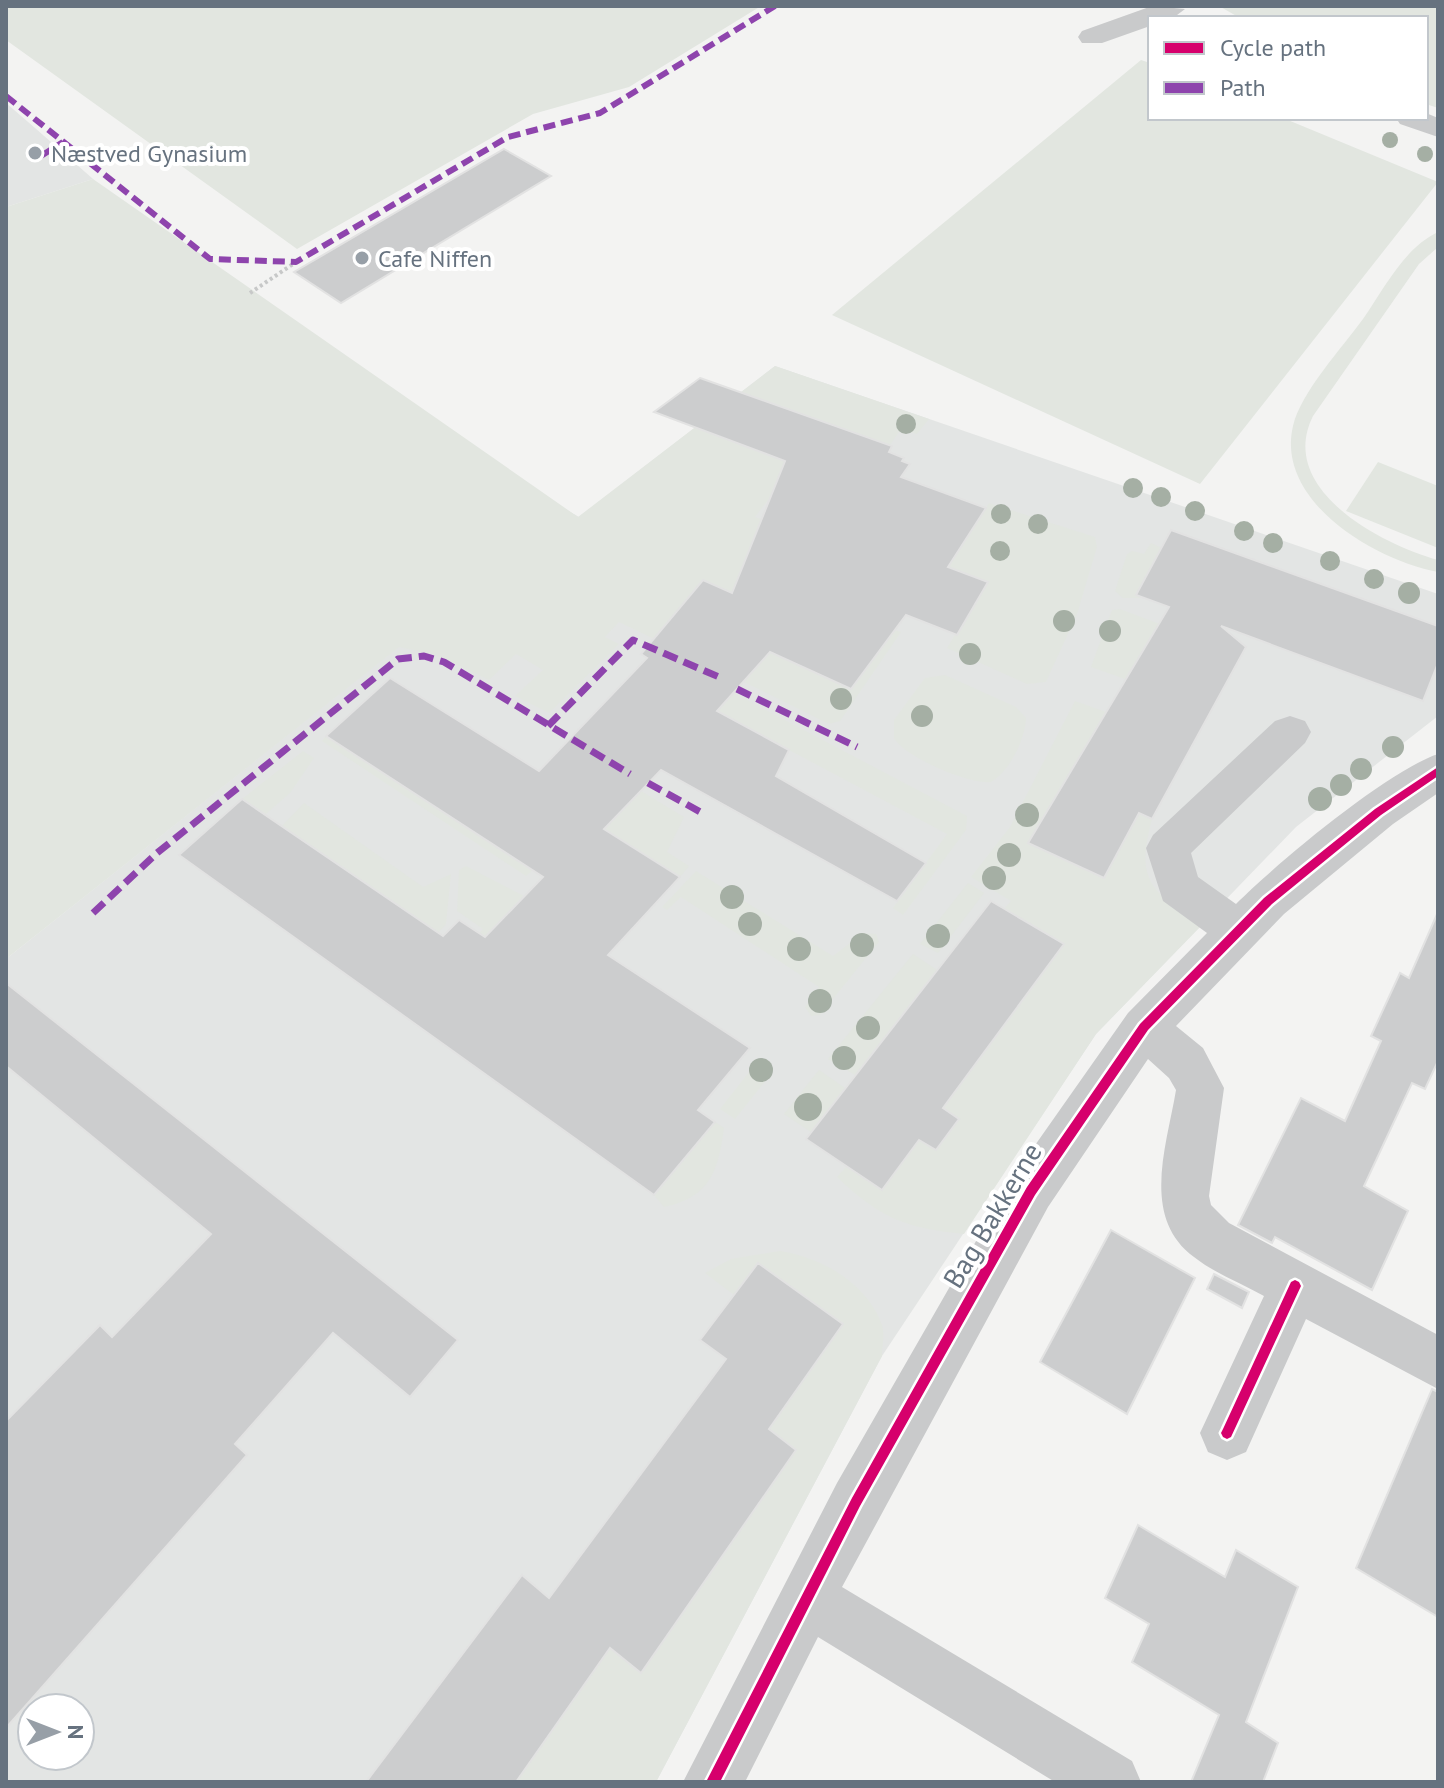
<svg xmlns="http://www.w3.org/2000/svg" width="1444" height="1788" viewBox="0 0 1444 1788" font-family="'PT Sans',sans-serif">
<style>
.built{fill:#e3e5e4;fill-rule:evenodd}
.green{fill:#e2e6e0}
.building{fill:#cccdce;stroke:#e2e2e2;stroke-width:2}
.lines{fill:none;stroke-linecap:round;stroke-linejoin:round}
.path{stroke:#c7c8c8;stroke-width:4;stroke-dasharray:3 3;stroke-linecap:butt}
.minor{fill:#c9cacb;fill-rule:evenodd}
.quiet-far1{stroke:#8e44ad;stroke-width:6;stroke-dasharray:12 6;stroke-linecap:butt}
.quiet{stroke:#8e44ad;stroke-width:7;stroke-dasharray:15 7;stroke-linecap:butt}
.cycleway-casing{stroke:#fff;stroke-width:5}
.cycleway{fill:#d6006c;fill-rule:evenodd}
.tree{fill:#a5afa4}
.poi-dot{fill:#979fa7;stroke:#fff;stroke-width:3}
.labels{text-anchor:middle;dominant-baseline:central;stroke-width:8;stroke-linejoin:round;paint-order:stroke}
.far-poi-label{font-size:24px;fill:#66727f;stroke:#fff;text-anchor:start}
.street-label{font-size:28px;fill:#66727f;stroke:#fff}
</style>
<rect width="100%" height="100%" fill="#f3f3f2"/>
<!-- built -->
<g class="built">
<path d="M6,103L35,128L93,179L6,207Z"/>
<path d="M775,366L1438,594V716L1296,827L1096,1034L882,1356L656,1782H6V959L398,647L553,502L579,517ZM32,1708H80V1756H32Z"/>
</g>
<!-- green -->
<g class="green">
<path d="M6,6H761L629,87L533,114L297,249L6,40Z"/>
<path d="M1219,6H1438V108L1426,104V18H1240Z"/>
<path d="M1141,60L1150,63V118H1283L1438,182L1200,484L832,315Z"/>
<path d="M93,179L578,517L775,366L929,419L917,434L901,429L890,445L759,398L727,439L847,484L772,495L755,517L764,520L776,613L703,580L660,632L723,672L619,622L605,637L619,644L549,713L515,696L543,670L516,654L489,680L434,654L399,647L6,959V207Z"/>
<path d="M1438,232V247L1419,264L1313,416C1276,490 1383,545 1438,560V572C1377,561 1275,502 1293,426C1301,392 1342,348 1363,319C1384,289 1404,248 1438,232Z"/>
<path d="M1378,462L1438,486V548L1346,511Z"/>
<path d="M989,503L1095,537L1097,547L1077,614L1046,682L1027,684L947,648L987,582L934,561L957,552Z"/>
<path d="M1151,543L1162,548L1144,598H1123L1115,591L1127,554L1132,551L1144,554Z"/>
<path d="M1120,609L1176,630L1166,650L1148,643L1125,679L1091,667L1112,610Z"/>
<path d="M894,630L901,632L840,721L829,724L736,678L763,648Z"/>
<path d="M945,675L1016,707L1026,718C1025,739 1010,771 991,782C970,785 904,757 894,738V720L925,678Z"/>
<path d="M728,690L967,816L966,830L903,915L893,908L947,834L712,709Z"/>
<path d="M1075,701L1106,712L1029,843L1104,877L1139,813L1152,819C1135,882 1151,892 1203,924L1096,1034L964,1234C905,1228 880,1218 837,1177L847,1166L919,1140L936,1150L959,1119L943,1108L1063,944L1004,909L1011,901L971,877L1010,827Z"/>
<path d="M326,736L533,870L526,876L322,741Z"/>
<path d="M303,751L314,758L290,793L266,814L242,799Z"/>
<path d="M641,791L684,817L667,852L689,866L680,877L604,829Z"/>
<path d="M304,803L423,887L451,874L446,924L438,933L282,826Z"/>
<path d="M466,866L524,896L475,948L469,945L483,929L457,911L459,870Z"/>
<path d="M696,871L833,956L863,933L876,934L879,942L820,1015L811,1016L805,1007L819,987L681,897L667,910L662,907Z"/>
<path d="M968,883L984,893L938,953L920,944Z"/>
<path d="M913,954L937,970L855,1075L828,1059Z"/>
<path d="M757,1062H768L773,1068L771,1074L735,1119L720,1109Z"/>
<path d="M819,1070L845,1088L811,1132L784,1114Z"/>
<path d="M715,1122L724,1128C718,1170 711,1197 664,1207L654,1195Z"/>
<path d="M780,1251C821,1257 867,1283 882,1325C885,1333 882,1347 882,1356L656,1782H516L610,1648L796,1450L756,1420L787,1404L843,1324L758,1264L734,1295L705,1273L731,1259Z"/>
</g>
<!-- building -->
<g class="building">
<path d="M504,149L551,176L341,303L294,272Z"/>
<path d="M700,378L892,446L889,452L904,458L902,461L910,464L901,477L986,508L948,567L988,582L957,635L906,615L851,689L770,652L717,711L789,750L776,776L926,863L897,901L661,770L604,829L680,877L608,955L750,1048L698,1110L715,1122L654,1195L179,855L242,799L443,936L459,920L485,937L543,877L326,736L390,678L539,771L647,658L641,654L703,580L732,593L785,461L654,412Z"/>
<path d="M1171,530L1438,626V663L1423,701L1221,626L1246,647L1152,819L1139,813L1104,878L1028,843L1169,607L1136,595Z"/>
<path d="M991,901L1064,944L943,1108L959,1119L936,1150L919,1140L882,1190L806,1139Z"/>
<path d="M1438,912V1061L1425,1089L1412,1083L1364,1186L1408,1211L1372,1290L1275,1237L1272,1243L1238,1225L1301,1098L1345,1121L1381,1041L1371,1036L1400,973L1409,978Z"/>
<path d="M6,983L458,1340L410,1397L333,1333L235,1444L247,1455L6,1728V1421L100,1325L112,1337L211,1234L6,1066Z"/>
<path d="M1111,1230L1195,1278L1127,1414L1040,1362Z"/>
<path d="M758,1263L843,1324L769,1429L796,1450L641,1673L610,1648L516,1782H366L522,1575L549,1598L726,1359L700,1340Z"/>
<path d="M1214,1274L1249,1292L1242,1308L1207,1289Z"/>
<path d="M1432,1389L1438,1392V1617L1356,1568Z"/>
<path d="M1138,1525L1225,1577L1236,1550L1298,1587L1246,1722L1278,1743L1263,1782H1191L1219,1715L1132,1662L1149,1624L1105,1598Z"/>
</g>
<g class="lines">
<!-- path -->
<path class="path" d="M250,293L296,262"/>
<!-- minor -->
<g class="minor">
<path d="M1152,6L1185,9L1173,18H1150V26L1102,43H1082L1078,37L1082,31Z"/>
<path d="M1426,113L1438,118V137L1400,124L1396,118H1426Z"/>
<path d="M1290,716L1305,721L1311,732L1305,743L1191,853L1198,877L1236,904C1276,864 1387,771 1438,754V793L1393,824L1284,914L1176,1026L1203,1048L1224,1088L1209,1196L1211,1205L1229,1223L1438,1335V1389L1306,1319L1246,1452L1227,1460L1208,1452L1200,1433L1264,1296C1241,1283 1214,1273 1194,1257C1140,1217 1167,1145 1176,1090L1169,1078L1148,1059L1048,1207L842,1587L1132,1761L1141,1782H1055L818,1637L745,1782H683L837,1483L1014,1175L1128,1013L1207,933L1163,901L1146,848L1153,835L1275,721Z"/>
</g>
<!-- quiet-far1 -->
<g class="quiet-far1">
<path d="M6,96L210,259L296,262L508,137L600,113L775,6"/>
<path d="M41,156L63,142"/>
</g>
<!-- quiet -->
<g class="quiet">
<path d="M737,689L857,747"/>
<path d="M548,726L633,640L719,677"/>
<path d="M648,783L704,814"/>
<path d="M93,913L157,853L398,659L424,656L444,662L630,774"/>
</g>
<!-- cycleway casing -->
<g class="cycleway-casing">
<g id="cycleway">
<path d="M1438,767V776L1381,815L1272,904L1148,1030L1035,1195L860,1506L720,1782H706L852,1498L1027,1187L1140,1024L1264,898L1375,809Z"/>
<path d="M1295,1280L1299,1282L1301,1286L1231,1437L1227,1439L1223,1437L1221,1433L1223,1429L1291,1282Z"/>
</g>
</g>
<!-- cycleway -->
<use href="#cycleway" class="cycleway"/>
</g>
<!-- trees -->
<g class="tree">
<circle cx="1390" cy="140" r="8"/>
<circle cx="1425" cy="154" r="8"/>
<circle cx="906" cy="424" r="10"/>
<circle cx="1133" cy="488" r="10"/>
<circle cx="1161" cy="497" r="10"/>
<circle cx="1195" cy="511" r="10"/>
<circle cx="1001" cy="514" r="10"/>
<circle cx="1038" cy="524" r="10"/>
<circle cx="1244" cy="531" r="10"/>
<circle cx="1273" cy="543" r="10"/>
<circle cx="1000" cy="551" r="10"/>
<circle cx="1330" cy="561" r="10"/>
<circle cx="1374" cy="579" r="10"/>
<circle cx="1409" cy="593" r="11"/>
<circle cx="1064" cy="621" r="11"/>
<circle cx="1110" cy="631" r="11"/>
<circle cx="970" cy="654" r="11"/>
<circle cx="841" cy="699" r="11"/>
<circle cx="922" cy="716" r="11"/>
<circle cx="1393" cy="747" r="11"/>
<circle cx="1361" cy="769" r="11"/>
<circle cx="1341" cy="785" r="11"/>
<circle cx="1320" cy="799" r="12"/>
<circle cx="1027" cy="815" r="12"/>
<circle cx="1009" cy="855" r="12"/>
<circle cx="994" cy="878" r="12"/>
<circle cx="732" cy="897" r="12"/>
<circle cx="750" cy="924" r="12"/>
<circle cx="938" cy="936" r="12"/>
<circle cx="862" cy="945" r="12"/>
<circle cx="799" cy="949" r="12"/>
<circle cx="820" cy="1001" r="12"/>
<circle cx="868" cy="1028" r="12"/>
<circle cx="844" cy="1058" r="12"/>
<circle cx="761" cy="1070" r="12"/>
<circle cx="808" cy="1107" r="14"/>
</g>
<!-- markers -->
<g class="poi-dot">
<circle cx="35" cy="153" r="8"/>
<circle cx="362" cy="258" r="8"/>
</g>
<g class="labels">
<!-- far-poi labels -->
<g class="far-poi-label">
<text x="51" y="153">Næstved Gynasium</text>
<text x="378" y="258">Cafe Niffen</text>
</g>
<!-- street labels -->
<g class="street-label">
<text transform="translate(992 1215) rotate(-59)">Bag Bakkerne</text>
</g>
</g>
<!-- border -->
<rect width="1444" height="1788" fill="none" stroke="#66727f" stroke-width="16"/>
<!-- legend -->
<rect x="1148" y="16" width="280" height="104" fill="#ffffff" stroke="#c2c7cc" stroke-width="2"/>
<rect x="1164" y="42" width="40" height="12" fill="#d6006c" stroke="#c2c7cc" stroke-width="2"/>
<text x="1220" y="56" font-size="24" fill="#66727f">Cycle path</text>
<rect x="1164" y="82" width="40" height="12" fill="#8e44ad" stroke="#c2c7cc" stroke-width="2"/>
<text x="1220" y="96" font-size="24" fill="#66727f">Path</text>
<!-- north arrow -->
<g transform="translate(56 1732) rotate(90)"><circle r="38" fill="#ffffff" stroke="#c2c7cc" stroke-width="2"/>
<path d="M0-6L14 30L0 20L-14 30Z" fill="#979fa7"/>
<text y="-12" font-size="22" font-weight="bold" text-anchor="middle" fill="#66727f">N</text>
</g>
</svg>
